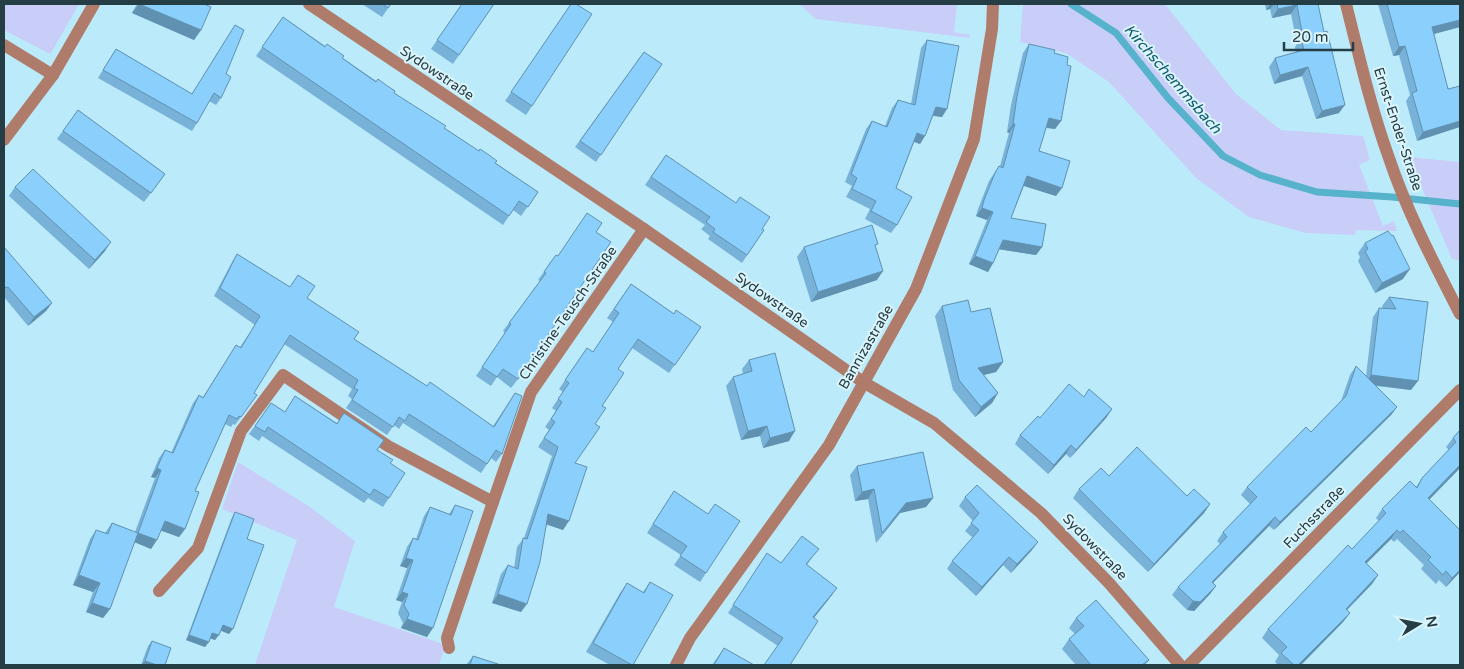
<svg xmlns="http://www.w3.org/2000/svg" width="1464" height="669" viewBox="0 0 1464 669" font-family="'Varela Round',sans-serif">
<style>
.green{fill:#c8cef8}
.lines{fill:none;stroke-linecap:round;stroke-linejoin:round}
.stream{stroke:#57b2cb;stroke-width:7}
.minor{stroke:#af7c6b;stroke-width:12}
.wall{fill:#78b2d9}
.shaded-wall{fill:#6191b0}
.building{fill:#8bcffc;stroke:#6191b0}
.labels{text-anchor:middle;dominant-baseline:central;stroke-width:4;stroke-linejoin:round;paint-order:stroke}
.street-label{font-size:14px;fill:#253d45;stroke:#dcf4fb}
.water-label{font-size:15px;font-style:italic;fill:#105c6e;stroke:#dcf4fb}
</style>
<rect width="100%" height="100%" fill="#bbebfa"/>
<!-- green -->
<g class="green">
<path d="M4,4H79L51,53H48L4,30Z"/>
<path d="M799,4H957L954,32L970,35V38L816,19Z"/>
<path d="M1023,4H1165L1236,94L1281,130L1363,136L1370,160L1359,165L1383,226L1394,221L1397,231L1356,230L1355,235L1305,233L1249,217L1196,178L1109,82L1066,53L1020,42Z"/>
<path d="M1409,157L1460,162V260L1452,259Z"/>
<path d="M238,462L310,507L355,541L334,607L446,645L439,665H255L297,540L222,509Z"/>
</g>
<g class="lines">
<!-- stream -->
<path class="stream" d="M1071,4L1116,33L1168,98L1223,156L1260,175L1317,192L1392,197L1460,204"/>
<!-- minor -->
<g class="minor">
<path d="M309,4L644,229L863,382L934,423L1041,513L1109,583L1180,665"/>
<path d="M1346,4C1359,56 1371,108 1389,158C1407,212 1434,263 1460,314"/>
<path d="M4,45L53,75"/>
<path d="M4,140L53,75L94,4"/>
<path d="M159,591L198,548L241,431L283,375L388,446L493,502L531,392L644,229"/>
<path d="M449,648L447,638L493,502"/>
<path d="M676,665L690,638L829,445L916,289L974,139L992,29L993,4"/>
<path d="M1189,665L1460,390"/>
</g>
</g>
<!-- wall -->
<g class="wall">
<path d="M137,4H204L201,30L194,40L132,13Z"/>
<path d="M362,4H391L382,17Z"/>
<path d="M462,4L459,55L453,64L431,49Z"/>
<path d="M571,4L532,106L526,115L505,101Z"/>
<path d="M1265,4H1318L1339,113L1316,119L1302,76L1274,84L1269,67L1275,58L1296,52L1295,47L1297,44L1291,14L1272,18L1270,9L1266,10Z"/>
<path d="M1378,4H1460V27L1434,34L1448,89L1460,86L1417,141L1406,101L1410,95L1399,55L1393,56Z"/>
<path d="M283,17L538,192L521,216L513,210L503,225L256,56Z"/>
<path d="M235,25L221,98L216,105L209,101L197,123L192,131L98,78L116,49L192,94Z"/>
<path d="M927,40L942,117L933,116L920,144L914,142L896,188L897,225L891,233L865,219L870,209L846,197L852,186L845,182L866,129L872,121L885,126L892,108L898,100L911,104L921,48Z"/>
<path d="M1029,44L1054,53L1067,65L1061,121L1055,129L1046,128L1039,151L1056,196L1024,186L1011,218L1042,247L1036,255L999,249L993,263L988,272L969,264L987,220L976,216L978,209L989,181L999,166H1000L1009,133L1007,132L1011,105L1023,53Z"/>
<path d="M644,52L662,64L596,162L575,147Z"/>
<path d="M78,110L165,174L144,202L57,139Z"/>
<path d="M666,155L764,230L742,263L708,239L710,236L701,229L705,225L645,185Z"/>
<path d="M15,187L105,251L89,269L9,196Z"/>
<path d="M596,232L518,379L511,388L497,377L491,386L476,376L505,333L503,331L540,281L538,280L556,255L558,256Z"/>
<path d="M1365,243L1403,279L1375,293L1358,261L1360,257L1358,253Z"/>
<path d="M4,247L52,303L46,311L28,326L4,297Z"/>
<path d="M804,247L876,248L877,280L811,302L797,257Z"/>
<path d="M237,254L290,287L298,275L307,298L354,339L427,386L493,426L515,393L502,454L496,462L491,458L481,473L403,423L399,429L394,425L387,435L346,408L352,399L348,396L352,389L284,344L254,393L257,395L235,425L233,424L231,427L225,424L195,491L185,529L179,537L161,530L151,549L134,542L110,609L103,618L86,612L93,592L73,585L90,539L96,530L105,533L112,523L135,532L155,478L151,477L159,458L165,450L171,453L193,403L199,395L203,397L236,345L240,347L255,325L214,296L232,262Z"/>
<path d="M631,284L673,313L701,327L669,373L632,348L618,369L602,406L595,424L575,463L563,530L547,524L521,612L492,603L501,574L508,565L514,568L517,547L524,538L552,456L538,447L549,430L545,427L556,411L552,408L563,392L559,389L587,348L593,352L613,322L607,318Z"/>
<path d="M1389,297L1428,302L1411,390L1376,386L1397,407L1391,415L1274,530L1269,526L1213,583L1216,586L1210,594L1194,611L1187,610L1172,595L1178,587L1220,544L1217,541L1223,532L1250,504L1241,495L1247,487L1311,432L1341,401L1350,375L1356,366L1366,376L1373,317L1379,308H1383L1382,306Z"/>
<path d="M942,306L971,312L1003,362L996,372L983,375L998,393L992,403L975,417L953,390L935,316Z"/>
<path d="M749,360L789,441L763,448L760,436L741,440L726,386L733,377L743,374L742,369Z"/>
<path d="M295,396L337,423L344,413L377,450L390,463L389,498L383,507L368,498L364,503L262,436L259,441L249,434L271,403L285,412Z"/>
<path d="M1084,397L1112,409L1106,418L1070,458L1066,454L1048,474L1015,444L1020,435L1040,418Z"/>
<path d="M1460,430V468L1429,500L1460,530V572L1446,587L1439,580L1436,584L1421,569L1424,565L1397,539L1394,542L1391,539L1366,563L1378,575L1372,584L1347,610L1350,613L1343,622L1301,665H1278L1275,662L1279,655L1262,638L1268,629L1352,549L1379,521L1376,518L1382,509L1416,487L1422,478L1449,450L1446,447L1453,438Z"/>
<path d="M857,466L933,498L926,507L900,513L876,543L868,499L855,501L850,475Z"/>
<path d="M1109,476L1187,496L1210,504L1204,513L1148,572L1073,498L1079,489Z"/>
<path d="M965,497L1032,550L1011,573L1003,565L976,596L947,569L952,561L973,538L965,531L973,521L959,506Z"/>
<path d="M668,500L706,573L700,582L674,565L681,555L647,533Z"/>
<path d="M455,505L427,637L401,628L403,623L398,613L402,602L396,600L407,568L400,566L407,547L413,538L416,539L424,516L430,507L449,514Z"/>
<path d="M235,512L247,539L229,634L221,630L215,640L210,638L205,647L186,640L232,517Z"/>
<path d="M813,556L807,565L832,595L814,618L778,646L728,613L762,561L781,563Z"/>
<path d="M650,582L633,665H610L586,652L620,593L627,583L643,592Z"/>
<path d="M1076,618L1149,660L1145,665H1076L1062,649L1069,639L1075,634L1069,628Z"/>
<path d="M152,641L165,665H141L148,646Z"/>
<path d="M724,648L754,665H712Z"/>
<path d="M473,656L501,665H466Z"/>
</g>
<!-- shaded-wall -->
<g class="shaded-wall">
<path d="M139,4L201,30L194,40L132,13Z"/>
<path d="M1270,4H1274L1270,9L1266,10Z"/>
<path d="M1297,5L1291,14L1272,18L1278,9Z"/>
<path d="M1460,20V27L1426,36L1432,27Z"/>
<path d="M1405,46L1399,55L1393,56L1399,47Z"/>
<path d="M1308,67L1302,76L1274,84L1280,75Z"/>
<path d="M1345,105L1339,113L1316,119L1322,111Z"/>
<path d="M936,107L947,109L942,117L930,115Z"/>
<path d="M1049,118L1061,121L1055,129L1043,127Z"/>
<path d="M1460,121V127L1417,141L1423,132Z"/>
<path d="M1013,124H1015L1009,133L1007,132Z"/>
<path d="M917,133L925,136L920,144L912,141Z"/>
<path d="M1027,176L1062,188L1056,196L1021,185Z"/>
<path d="M982,208L993,212L987,220L976,216Z"/>
<path d="M1003,240L1042,247L1036,255L997,249Z"/>
<path d="M111,242L105,251L89,269L95,260Z"/>
<path d="M975,256L993,263L988,272L969,264Z"/>
<path d="M1410,269L1403,279L1375,293L1382,283Z"/>
<path d="M883,271L877,280L811,302L818,292Z"/>
<path d="M52,303L46,311L28,326L34,317Z"/>
<path d="M1003,362L996,372L972,378L978,368Z"/>
<path d="M1371,375L1418,381L1411,390L1365,384Z"/>
<path d="M998,393L992,403L975,417L981,407Z"/>
<path d="M1397,407L1391,415L1274,530L1280,522Z"/>
<path d="M1112,409L1106,418L1070,458L1076,450Z"/>
<path d="M767,426L760,436L741,440L748,431Z"/>
<path d="M795,431L789,441L763,448L770,438Z"/>
<path d="M1071,445L1066,454L1048,474L1054,465Z"/>
<path d="M1460,465V468L1421,508L1428,498Z"/>
<path d="M157,468L161,470L155,478L151,477Z"/>
<path d="M874,489L868,499L855,501L862,492Z"/>
<path d="M933,498L926,507L900,513L876,543L906,503Z"/>
<path d="M1210,504L1204,513L1148,572L1154,564Z"/>
<path d="M548,514L569,521L563,530L542,523Z"/>
<path d="M1275,517L1269,526L1206,590L1212,582Z"/>
<path d="M165,521L185,529L179,537L159,530Z"/>
<path d="M1397,530L1391,539L1359,571L1365,562Z"/>
<path d="M138,533L157,540L151,549L132,541Z"/>
<path d="M1038,542L1032,550L1011,573L1017,564Z"/>
<path d="M1009,557L1003,565L976,596L982,587Z"/>
<path d="M406,558L413,560L407,568L400,566Z"/>
<path d="M1460,570V572L1446,587L1452,578Z"/>
<path d="M79,575L100,583L93,592L73,585Z"/>
<path d="M1378,575L1372,584L1339,618L1346,609Z"/>
<path d="M1216,586L1210,594L1194,611L1187,610L1193,601Z"/>
<path d="M837,588L832,595L808,625L813,617Z"/>
<path d="M402,592L408,594L402,602L396,600Z"/>
<path d="M498,594L527,604L521,612L492,603Z"/>
<path d="M92,603L110,609L103,618L86,612Z"/>
<path d="M1350,613L1343,622L1301,665H1298Z"/>
<path d="M407,619L433,628L427,637L401,628Z"/>
<path d="M223,625L233,629L229,634L219,630Z"/>
<path d="M212,633L219,635L215,640L209,638Z"/>
<path d="M189,635L209,642L205,647L186,640Z"/>
<path d="M145,661L157,665H141Z"/>
</g>
<!-- building -->
<g class="building">
<path d="M139,4H204L211,7L201,30Z"/>
<path d="M382,4H391L388,8Z"/>
<path d="M462,4H494L459,55L437,40Z"/>
<path d="M571,4H576L592,14L532,106L511,92Z"/>
<path d="M1277,4H1318L1324,32L1327,31L1345,105L1322,111L1308,67L1280,75L1275,58L1304,50L1301,39L1303,38L1297,5L1278,9Z"/>
<path d="M1387,4H1460V20L1432,27L1448,89L1460,86V121L1423,132L1412,93L1417,91L1405,46L1399,47Z"/>
<path d="M283,17L325,47L327,44L344,56L342,58L376,82L378,79L386,85L395,91L394,93L446,126L444,128L479,151L480,149L489,155L497,161L495,163L538,192L528,207L519,201L509,216L262,47Z"/>
<path d="M235,25L244,30L226,74L231,77L221,98L214,93L197,123L103,70L116,49L192,94Z"/>
<path d="M927,40L959,46L947,109L936,107L925,136L917,133L896,188L912,197L897,225L871,211L876,201L852,189L857,178L851,174L872,121L887,127L898,100L915,105Z"/>
<path d="M1029,44L1055,50L1054,53L1068,57L1067,65L1071,66L1061,121L1049,118L1039,151L1070,161L1062,188L1027,176L1011,218L1046,224L1042,247L1003,240L993,263L975,256L993,212L982,208L984,200L995,173L999,166L1003,168L1015,124H1013L1017,96Z"/>
<path d="M644,52L662,64L601,155L580,141Z"/>
<path d="M78,110L165,174L151,193L63,131Z"/>
<path d="M666,155L736,203L740,197L770,217L762,229L764,230L747,255L713,232L715,229L706,222L710,217L651,177Z"/>
<path d="M33,169L111,242L95,260L15,187Z"/>
<path d="M587,213L602,223L596,232L611,242L518,379L503,369L497,377L482,367L511,324L509,323L546,273L544,272L550,263L556,255L558,256Z"/>
<path d="M872,225L878,244L875,245L883,271L818,292L804,247Z"/>
<path d="M1388,231L1392,236L1393,235L1410,269L1382,283L1365,251L1368,249L1365,243Z"/>
<path d="M4,247L52,303L34,317L8,287L6,288L4,285Z"/>
<path d="M237,254L290,287L298,275L315,286L307,298L359,332L354,339L427,386L430,382L494,427L515,393L522,396L502,454L496,450L487,464L409,414L405,421L399,417L393,427L352,400L358,390L354,388L358,380L290,335L254,393L257,395L241,417L239,416L237,419L229,415L195,491L199,492L185,529L165,521L157,540L138,533L161,470L157,468L165,450L173,453L199,395L203,398L236,345L241,348L260,316L220,288Z"/>
<path d="M631,284L674,314L676,310L701,327L675,365L638,339L618,369L624,373L602,406L606,408L595,424L600,427L575,463L587,467L569,521L548,514L540,562L527,604L498,594L508,565L518,569L523,538L527,539L558,447L544,438L555,422L551,419L562,402L558,399L569,383L565,380L587,348L593,352L619,313L614,309Z"/>
<path d="M1389,297L1428,302L1418,381L1371,375L1379,308L1396,309Z"/>
<path d="M968,300L971,312L990,308L1003,362L978,368L998,393L981,407L959,380L942,306Z"/>
<path d="M775,353L795,431L770,438L767,426L748,431L733,377L752,371L749,360Z"/>
<path d="M1356,366L1397,407L1280,522L1275,517L1212,582L1216,586L1200,602L1193,601L1178,587L1227,537L1223,532L1257,497L1247,487L1306,427L1311,432L1346,396Z"/>
<path d="M1069,384L1084,397L1089,389L1112,409L1076,450L1071,445L1054,465L1020,435L1038,416L1040,418Z"/>
<path d="M295,396L337,424L344,413L384,440L377,450L393,460L390,463L405,473L389,498L374,489L370,495L268,427L265,432L255,426L271,403L285,412Z"/>
<path d="M1460,430V465L1428,498L1460,530V570L1452,578L1446,571L1443,575L1428,560L1431,557L1403,530L1400,533L1397,530L1365,562L1378,575L1346,609L1350,613L1298,665H1294L1281,653L1287,647L1268,629L1348,545L1352,549L1386,513L1382,509L1410,481L1417,488L1422,478L1456,442L1453,438Z"/>
<path d="M1137,447L1187,496L1194,489L1210,504L1154,564L1079,489L1101,468L1109,476Z"/>
<path d="M923,452L933,498L906,503L882,533L874,489L862,492L857,466Z"/>
<path d="M977,485L1038,542L1017,564L1009,557L982,587L952,561L979,530L971,523L979,513L965,497Z"/>
<path d="M674,491L708,514L715,504L740,521L706,573L680,556L687,546L653,524Z"/>
<path d="M455,505L473,511L433,628L407,619L409,614L404,605L408,594L402,592L413,560L406,558L413,538L418,540L430,507L451,515Z"/>
<path d="M235,512L254,519L247,539L264,545L233,629L223,625L219,635L212,633L209,642L189,635Z"/>
<path d="M112,523L138,533L110,609L92,603L100,583L79,575L96,530L108,534Z"/>
<path d="M802,536L819,549L806,564L837,588L813,617L818,621L790,665H764L783,638L733,605L767,553L781,563Z"/>
<path d="M650,582L673,595L633,665H632L593,643L627,583L644,593Z"/>
<path d="M1096,600L1149,660L1142,665H1091L1069,639L1084,626L1076,618Z"/>
<path d="M152,641L171,648L165,665H157L145,661Z"/>
<path d="M724,648L754,665H714Z"/>
<path d="M473,656L501,665H470Z"/>
</g>
<g class="labels">
<!-- street labels -->
<g class="street-label">
<text transform="translate(437 73) rotate(34)">Sydowstraße</text>
<text transform="translate(1398 129) rotate(72)">Ernst-Ender-Straße</text>
<text transform="translate(772 300) rotate(35)">Sydowstraße</text>
<text transform="translate(568 313) rotate(-55)">Christine-Teusch-Straße</text>
<text transform="translate(866 347) rotate(-60)">Bannizastraße</text>
<text transform="translate(1314 517) rotate(-46)">Fuchsstraße</text>
<text transform="translate(1095 547) rotate(46)">Sydowstraße</text>
</g>
<!-- water labels -->
<g class="water-label">
<text transform="translate(1173 79) rotate(49)">Kirchschemmsbach</text>
</g>
</g>
<!-- border -->
<rect width="1464" height="669" fill="none" stroke="#253d45" stroke-width="10"/>
<!-- north arrow -->
<g transform="translate(1419 624) rotate(80)" stroke="#dcf4fb" stroke-width="4" paint-order="stroke">
<path d="M0-4L9 19L0 12L-9 19Z" fill="#253d45"/>
<text y="-8" font-size="14" font-weight="bold" text-anchor="middle" fill="#253d45">N</text>
</g>
<!-- scale -->
<path d="M1284 42v8h69v-8" fill="none" stroke="#253d45" stroke-width="2.5"/>
<text x="1292" y="42" font-size="15" fill="#253d45" stroke="#dcf4fb" stroke-width="4" paint-order="stroke">20 m</text>
</svg>
